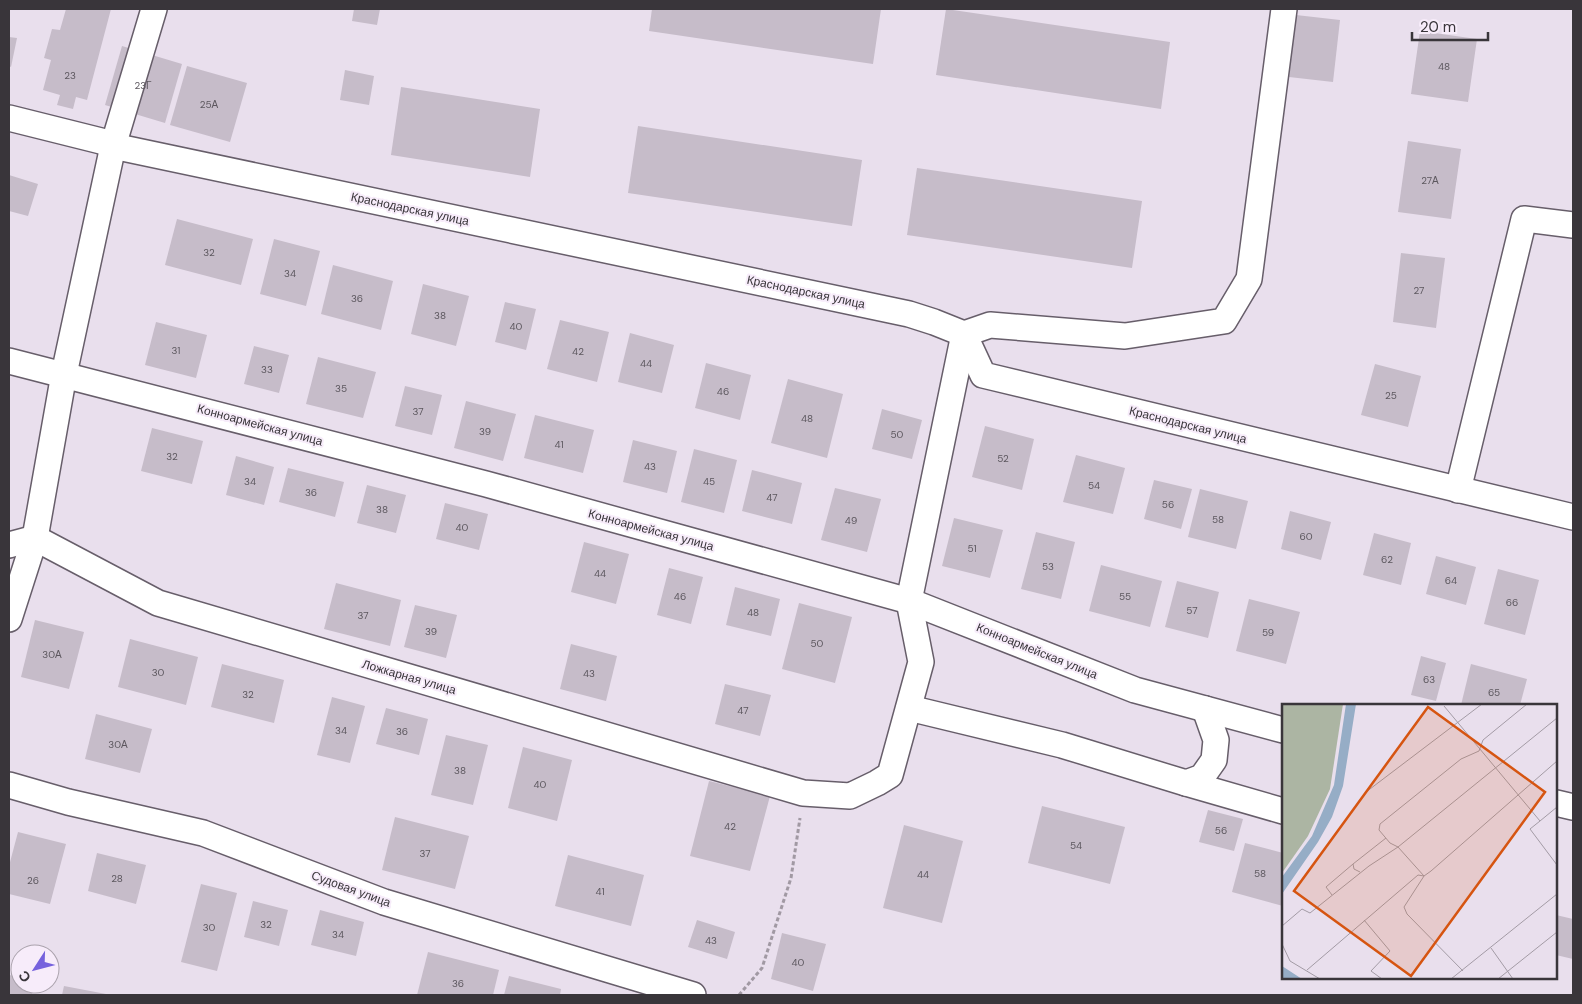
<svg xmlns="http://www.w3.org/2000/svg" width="1582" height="1004" viewBox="0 0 1582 1004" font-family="'DM Sans',sans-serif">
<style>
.building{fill:#c6bcc9}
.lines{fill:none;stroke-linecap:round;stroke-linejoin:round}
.minor-casing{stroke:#675e6a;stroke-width:28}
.path{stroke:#a199a3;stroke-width:3;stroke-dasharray:4 2.5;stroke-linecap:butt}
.minor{stroke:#fff;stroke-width:25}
.labels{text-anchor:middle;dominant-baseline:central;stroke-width:4;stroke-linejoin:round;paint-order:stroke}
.number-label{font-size:10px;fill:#5c575e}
.street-label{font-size:12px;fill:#39353a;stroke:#f7ecfa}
.inset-road{fill:none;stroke:#a39ba5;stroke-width:1}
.view{fill:#d65511;fill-opacity:0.15;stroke:#d65511;stroke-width:2.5}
.inset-edge{fill:none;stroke:#39353a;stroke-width:2.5}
</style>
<rect width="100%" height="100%" fill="#e9dfed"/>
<!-- building -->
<g class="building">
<path d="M66,9H111L87,100L76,97L73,109L57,105L60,95L43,90L51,60L44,58L52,29L60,30Z"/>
<path d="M354,9H380L377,25L352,21Z"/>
<path d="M652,9H881L873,64L649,31Z"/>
<path d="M946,9L1170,42L1161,109L936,75Z"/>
<path d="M1296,15L1340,20L1333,82L1289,77Z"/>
<path d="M1420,31L1477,39L1468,102L1411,94Z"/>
<path d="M9,37L17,38L11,67L9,66Z"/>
<path d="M122,46L182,64L165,123L105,105Z"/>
<path d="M187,66L247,83L230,142L170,125Z"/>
<path d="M345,70L374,76L369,105L340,100Z"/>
<path d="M401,87L540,109L530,177L391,155Z"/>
<path d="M638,126L862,160L852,226L628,193Z"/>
<path d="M1408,141L1461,149L1451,219L1398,212Z"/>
<path d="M917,168L1142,201L1132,268L907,235Z"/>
<path d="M9,175L38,184L28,216L9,211Z"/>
<path d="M177,219L253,239L241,285L165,265Z"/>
<path d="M274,239L320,251L306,306L260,294Z"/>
<path d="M1401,253L1445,258L1436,328L1393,322Z"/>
<path d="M333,265L393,281L381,330L321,314Z"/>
<path d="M423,284L469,296L456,346L411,334Z"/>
<path d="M505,302L536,309L526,350L495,342Z"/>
<path d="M560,320L609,332L597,382L547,369Z"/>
<path d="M156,322L207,335L196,378L145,365Z"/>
<path d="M630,333L674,345L662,393L618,382Z"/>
<path d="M254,346L289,355L279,393L244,384Z"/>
<path d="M318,357L376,372L363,418L306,404Z"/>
<path d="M706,363L751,375L740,420L695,408Z"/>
<path d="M1375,364L1421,376L1408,427L1361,415Z"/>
<path d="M788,379L843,394L827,458L771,443Z"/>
<path d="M405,386L442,395L432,435L395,426Z"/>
<path d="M466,401L516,414L503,461L454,448Z"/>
<path d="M882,409L922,420L912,459L872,449Z"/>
<path d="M535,415L594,430L583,473L524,458Z"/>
<path d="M985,426L1034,439L1022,490L972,477Z"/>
<path d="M152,428L203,441L192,484L141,471Z"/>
<path d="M633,440L677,451L667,493L623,482Z"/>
<path d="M694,449L737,460L724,513L681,502Z"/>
<path d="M1076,455L1125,468L1113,514L1063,502Z"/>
<path d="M236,456L274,467L264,505L226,495Z"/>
<path d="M288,468L344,482L335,517L279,502Z"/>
<path d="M752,470L802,483L792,524L742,511Z"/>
<path d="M1154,480L1192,489L1181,529L1144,519Z"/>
<path d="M367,485L406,495L396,533L357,523Z"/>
<path d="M835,488L881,499L867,552L821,540Z"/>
<path d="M1200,489L1248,501L1236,549L1188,537Z"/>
<path d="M445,503L488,514L479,550L436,539Z"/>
<path d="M1290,511L1331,522L1321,560L1281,549Z"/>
<path d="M954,518L1003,530L990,578L942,566Z"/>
<path d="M1036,532L1075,542L1061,599L1021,589Z"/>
<path d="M1374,533L1411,543L1401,585L1363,575Z"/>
<path d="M584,542L629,554L616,604L571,592Z"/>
<path d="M1436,556L1476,567L1466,605L1426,594Z"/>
<path d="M1101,565L1162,581L1150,627L1089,611Z"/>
<path d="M669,568L703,577L691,624L657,615Z"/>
<path d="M1498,569L1539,580L1525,635L1484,624Z"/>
<path d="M1177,581L1219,592L1208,638L1165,627Z"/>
<path d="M336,583L401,600L390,646L324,629Z"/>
<path d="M735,587L780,599L771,636L726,625Z"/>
<path d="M1249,599L1300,612L1286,664L1236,651Z"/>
<path d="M799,603L852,617L835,683L782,669Z"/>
<path d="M415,605L457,615L446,658L404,647Z"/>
<path d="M35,620L84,632L69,689L21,677Z"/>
<path d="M130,639L198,657L186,705L118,687Z"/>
<path d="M571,644L617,656L606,701L560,689Z"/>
<path d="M1421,656L1446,663L1436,701L1411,695Z"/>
<path d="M222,664L284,680L274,723L211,707Z"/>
<path d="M1471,664L1527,679L1520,705H1461Z"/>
<path d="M725,684L771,695L760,736L715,724Z"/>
<path d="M332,697L365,706L350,763L317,755Z"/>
<path d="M386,708L428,719L419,755L376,744Z"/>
<path d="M96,714L152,729L140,773L85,759Z"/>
<path d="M446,735L488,745L473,805L431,795Z"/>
<path d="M523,747L572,760L557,821L508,808Z"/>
<path d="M709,781L770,796L750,871L690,856Z"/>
<path d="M1042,806L1125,827L1110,884L1028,863Z"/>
<path d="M1208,810L1243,819L1234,851L1199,842Z"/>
<path d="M395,817L469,836L455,889L382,870Z"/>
<path d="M904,825L963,841L942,923L883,908Z"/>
<path d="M18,832L66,844L50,904L9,894V866Z"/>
<path d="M1245,843L1283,853V906L1232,892Z"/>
<path d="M97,853L146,865L136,904L88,891Z"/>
<path d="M568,855L644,875L631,926L555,906Z"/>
<path d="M201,884L237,893L217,971L181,962Z"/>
<path d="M253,901L288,910L279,946L244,937Z"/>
<path d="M320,910L364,922L356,956L311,945Z"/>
<path d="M1556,915L1573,919V959L1556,955Z"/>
<path d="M697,920L735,932L727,959L688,947Z"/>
<path d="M782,933L826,944L813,991L771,979Z"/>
<path d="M428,952L499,970L493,995H417Z"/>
<path d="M9,975L20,977V984H34L32,995H9Z"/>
<path d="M509,976L561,989L560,995H504Z"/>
<path d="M64,986L106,994V995H62Z"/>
</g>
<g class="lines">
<!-- minor casing -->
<g class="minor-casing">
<g id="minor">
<path d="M9,118L101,141L113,146L909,314L934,322L964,334L983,375L1573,517"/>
<path d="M9,361L486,484L909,601L1135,690L1283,730"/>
<path d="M1458,490L1524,219L1573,225"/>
<path d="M9,545L35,538L158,603L803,793L850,796L877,783L890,775L921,662L909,601L964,334L990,325L1125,336L1224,321L1249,279L1284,9"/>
<path d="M9,619L35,538L64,374L113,146L154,9"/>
<path d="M909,708L1062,745L1186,783L1202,777L1214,760L1216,740L1205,709"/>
<path d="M1186,783L1283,811"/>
<path d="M9,785L68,802L203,833L384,902L693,995"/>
<path d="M1556,803L1573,807"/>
</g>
</g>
<!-- path -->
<path class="path" d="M739,995L762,968L791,878L800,818"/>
<!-- minor -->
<use href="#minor" class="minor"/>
</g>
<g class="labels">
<!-- number labels -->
<g class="number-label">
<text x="1444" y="66">48</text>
<text x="70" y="75">23</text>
<text x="143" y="85">23Г</text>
<text x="209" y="104">25А</text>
<text x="1430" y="180">27А</text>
<text x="209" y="252">32</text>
<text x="290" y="273">34</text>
<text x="1419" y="290">27</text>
<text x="357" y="298">36</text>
<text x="440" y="315">38</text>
<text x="516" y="326">40</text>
<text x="176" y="350">31</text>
<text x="578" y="351">42</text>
<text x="646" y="363">44</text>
<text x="267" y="369">33</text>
<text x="341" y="388">35</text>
<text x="723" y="391">46</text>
<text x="1391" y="395">25</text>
<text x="418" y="411">37</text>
<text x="807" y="418">48</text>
<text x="485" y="431">39</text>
<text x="897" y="434">50</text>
<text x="559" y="444">41</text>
<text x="172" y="456">32</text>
<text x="1003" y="458">52</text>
<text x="650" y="466">43</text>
<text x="250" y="481">34</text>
<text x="709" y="481">45</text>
<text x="1094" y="485">54</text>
<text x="311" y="492">36</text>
<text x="772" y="497">47</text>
<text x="1168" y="504">56</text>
<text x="382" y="509">38</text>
<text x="1218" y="519">58</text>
<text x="851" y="520">49</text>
<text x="462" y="527">40</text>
<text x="1306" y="536">60</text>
<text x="972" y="548">51</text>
<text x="1387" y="559">62</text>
<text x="1048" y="566">53</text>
<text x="600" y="573">44</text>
<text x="1451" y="580">64</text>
<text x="680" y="596">46</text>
<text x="1125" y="596">55</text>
<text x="1512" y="602">66</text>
<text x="1192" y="610">57</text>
<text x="753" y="612">48</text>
<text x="363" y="615">37</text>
<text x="431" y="631">39</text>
<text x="1268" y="632">59</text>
<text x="817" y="643">50</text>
<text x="52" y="654">30А</text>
<text x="158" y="672">30</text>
<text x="589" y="673">43</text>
<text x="1429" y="679">63</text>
<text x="1494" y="692">65</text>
<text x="248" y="694">32</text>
<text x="743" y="710">47</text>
<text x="341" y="730">34</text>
<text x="402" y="731">36</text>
<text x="118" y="744">30А</text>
<text x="460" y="770">38</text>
<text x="540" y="784">40</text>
<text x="730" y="826">42</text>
<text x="1221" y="830">56</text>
<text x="1076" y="845">54</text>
<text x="425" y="853">37</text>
<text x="1260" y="873">58</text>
<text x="923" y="874">44</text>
<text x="117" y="878">28</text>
<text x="33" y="880">26</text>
<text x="600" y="891">41</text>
<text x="266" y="924">32</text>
<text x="209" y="927">30</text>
<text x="338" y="934">34</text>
<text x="711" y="940">43</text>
<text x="798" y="962">40</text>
<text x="458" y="983">36</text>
</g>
<!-- street labels -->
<g class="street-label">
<text transform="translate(410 209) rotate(12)">Краснодарская улица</text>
<text transform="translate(806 292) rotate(12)">Краснодарская улица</text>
<text transform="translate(260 425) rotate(15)">Конноармейская улица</text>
<text transform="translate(1188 425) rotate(14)">Краснодарская улица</text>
<text transform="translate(651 530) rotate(15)">Конноармейская улица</text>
<text transform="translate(1037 651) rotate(22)">Конноармейская улица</text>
<text transform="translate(409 677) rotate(16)">Ложкарная улица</text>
<text transform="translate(351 889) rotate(20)">Судовая улица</text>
</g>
</g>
<!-- overview -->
<g transform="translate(1282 704)">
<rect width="275" height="275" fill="#e9dfed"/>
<path d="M0,0H61L48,85L26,132L0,169Z" fill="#acb5a3"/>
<path d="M64,0H74L61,82L50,113L36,138L0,190V173L30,132L52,81ZM0,261V262L20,275L0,274Z" fill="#96adc6"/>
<path class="inset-road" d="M162,2L258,117L248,125L275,161M84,88L200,0M258,117L275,103M78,168L72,165L71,160L104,134M50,191L44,183L71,160M82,216L108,247L89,267L100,275M0,222L20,205L28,209L87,162L116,143L275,14M0,240L8,257L38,275M209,244L231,275M25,266L136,171L142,172L149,167L275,57M181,267L125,210L122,203L142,172L116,143L108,139L97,126L98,120L179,55L197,47L201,36L245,0M169,275L275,190M216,275L275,228"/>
<path class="view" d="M146,3L263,88L129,272L12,187Z"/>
<rect width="275" height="275" class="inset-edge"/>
</g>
<!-- border -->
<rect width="1582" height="1004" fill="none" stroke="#39353a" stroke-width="20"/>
<!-- north arrow -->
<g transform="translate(35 969) rotate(234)"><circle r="24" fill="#f7ecfa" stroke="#aba3ad"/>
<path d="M0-4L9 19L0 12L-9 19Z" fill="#7662dd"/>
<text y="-8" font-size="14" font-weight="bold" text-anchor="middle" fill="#39353a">С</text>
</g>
<!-- scale -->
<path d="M1412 32v8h76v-8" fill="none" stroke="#39353a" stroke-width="2.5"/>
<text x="1420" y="32" font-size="15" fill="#39353a" stroke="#f7ecfa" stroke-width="4" paint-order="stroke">20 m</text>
</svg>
